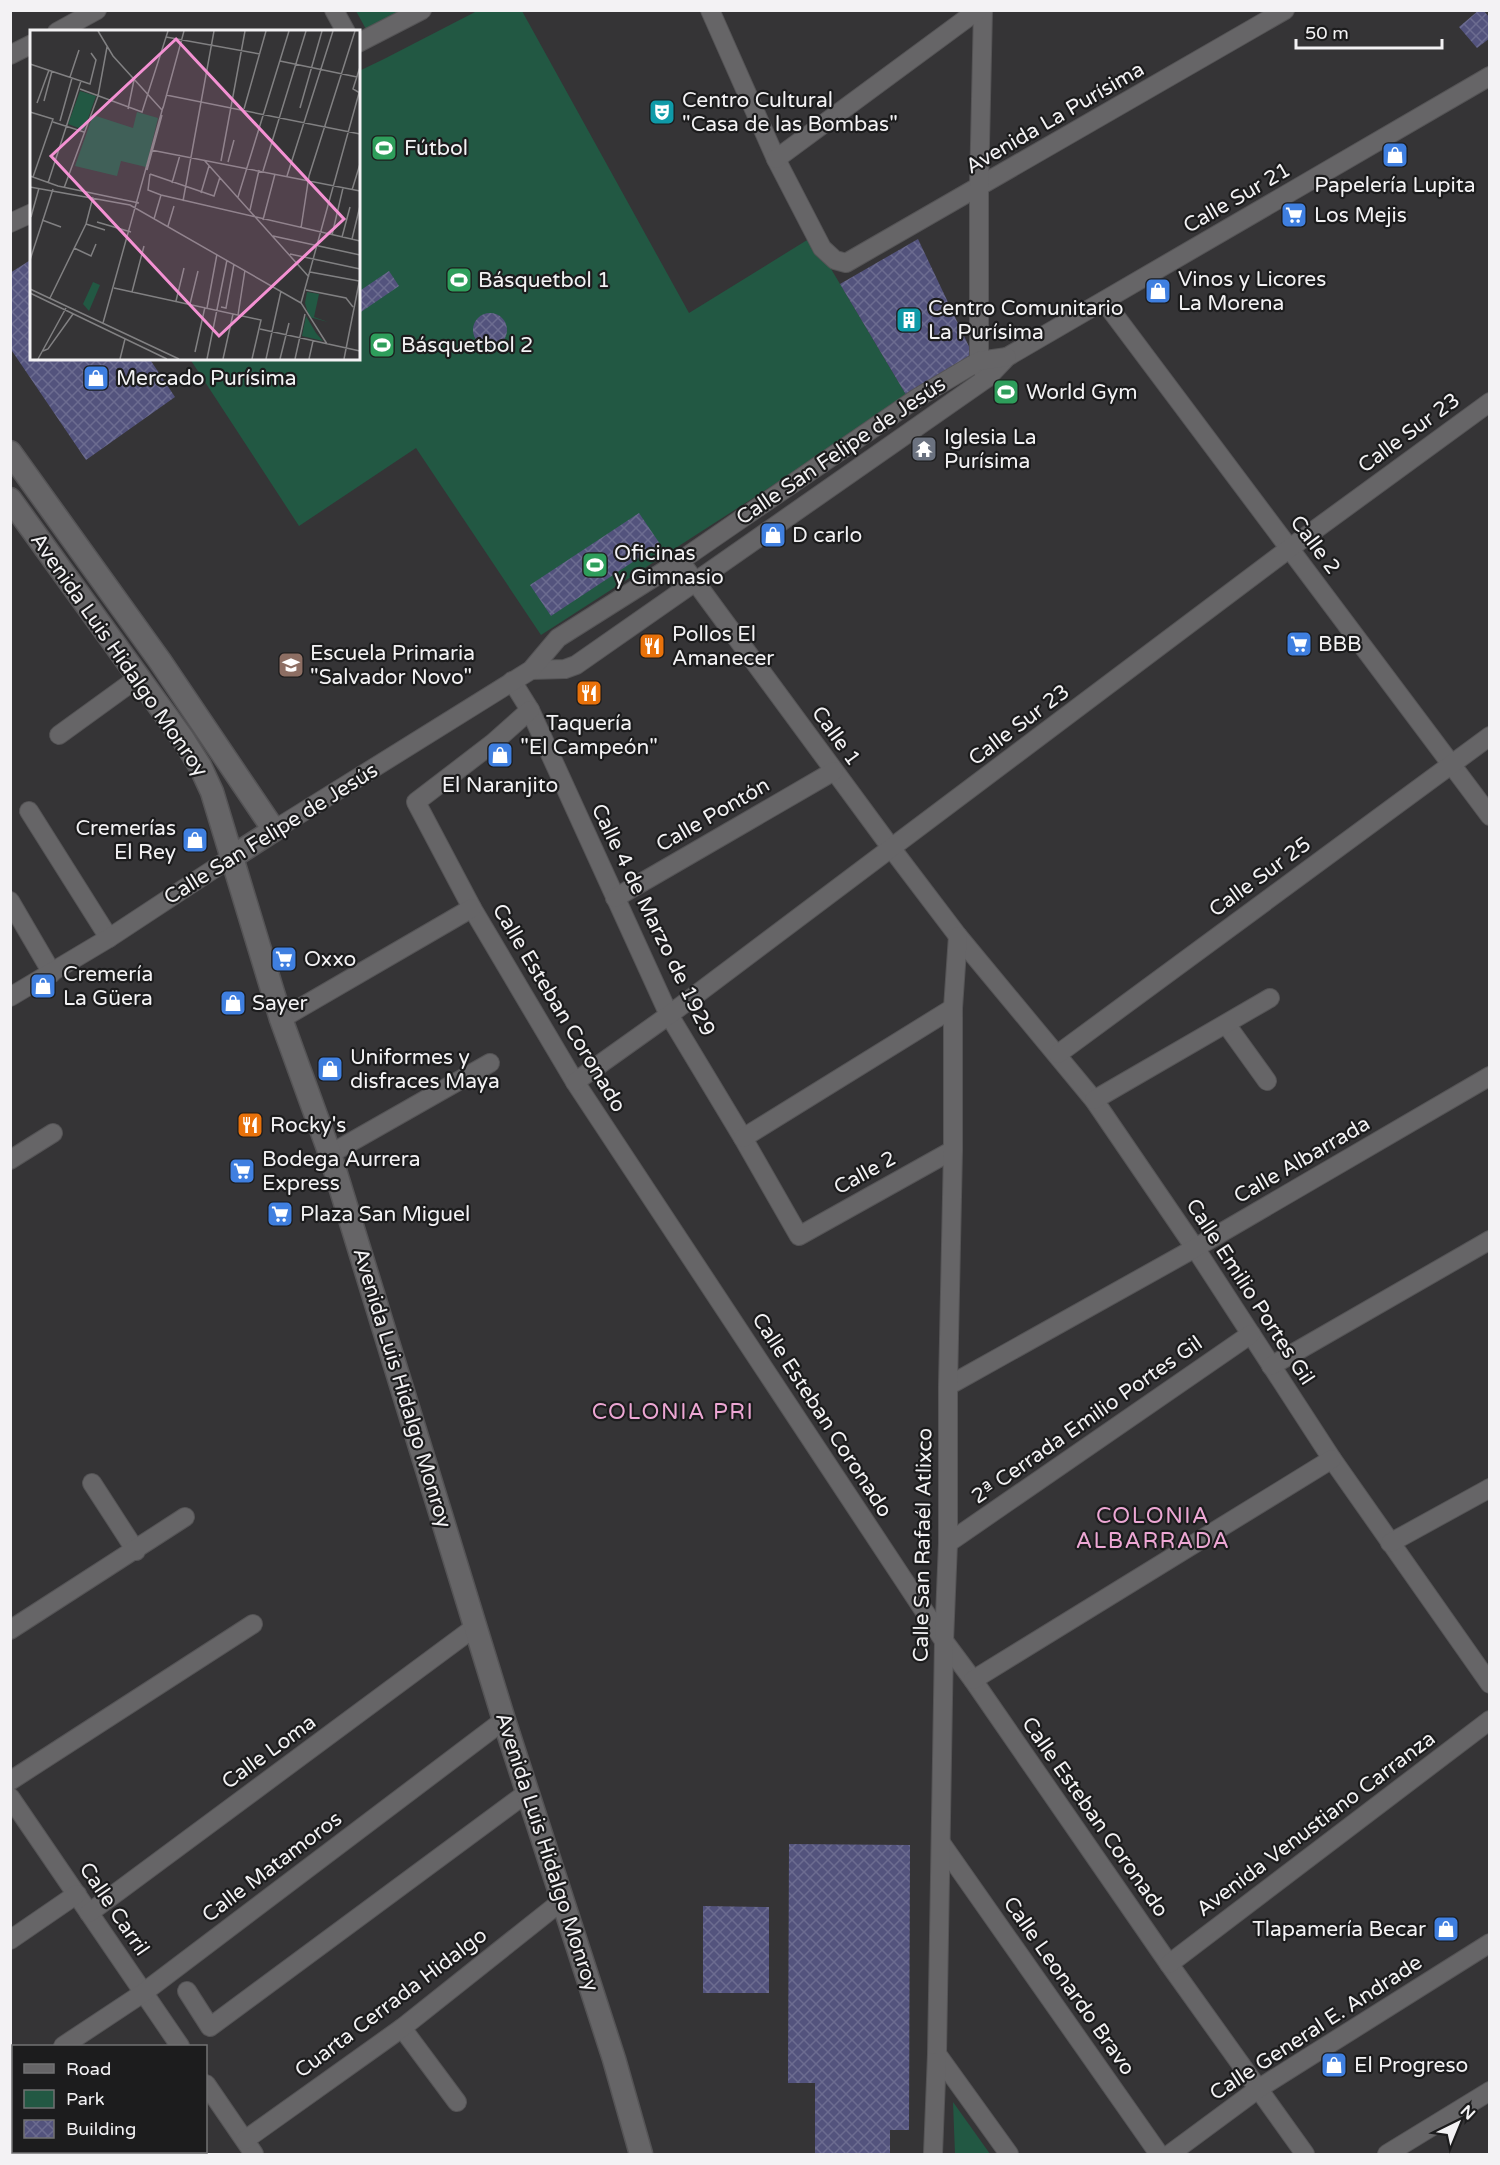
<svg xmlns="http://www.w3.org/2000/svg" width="1500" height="2165" viewBox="0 0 1500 2165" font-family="'Varela Round',sans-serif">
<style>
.park{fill:#225843}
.building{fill:url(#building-cross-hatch)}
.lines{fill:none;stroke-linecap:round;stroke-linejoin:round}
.minor-casing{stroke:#555456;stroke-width:20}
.tertiary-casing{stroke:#555456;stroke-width:25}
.minor{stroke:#666567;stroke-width:18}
.tertiary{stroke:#666567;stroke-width:22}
.labels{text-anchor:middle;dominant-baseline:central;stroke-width:4.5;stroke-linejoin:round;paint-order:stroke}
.poi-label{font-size:21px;fill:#f3f2f4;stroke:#1c1c1d;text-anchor:start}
.street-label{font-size:21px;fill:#f3f2f4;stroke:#1c1c1d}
.neighbourhood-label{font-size:22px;letter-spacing:1.5px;fill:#eda7d4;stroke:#1c1c1d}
.inset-road{fill:none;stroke:#818082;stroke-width:1.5}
.view{fill:#f491d3;fill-opacity:0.15;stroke:#f491d3;stroke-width:3}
.inset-edge{fill:none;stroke:#f3f2f4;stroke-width:3}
</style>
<defs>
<pattern id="building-cross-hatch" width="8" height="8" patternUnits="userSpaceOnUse" patternTransform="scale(1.5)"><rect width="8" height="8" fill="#53537d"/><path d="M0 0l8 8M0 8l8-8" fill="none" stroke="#6c6c90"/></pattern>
</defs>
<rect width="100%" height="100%" fill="#353436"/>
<!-- park -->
<g class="park">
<path d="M356,11H406L367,31Z"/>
<path d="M477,11H522L689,313L812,237L908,398L541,635L416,448L299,526L190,359L358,358L359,71L384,59Z"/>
<path d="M953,2102L990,2154H955Z"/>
</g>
<!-- building -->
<g class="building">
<path d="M1479,10H1483L1490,18V38L1477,48L1459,27Z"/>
<path d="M918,239L973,355L908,398L840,284Z"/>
<path d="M32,259V358H149L175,397L86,460L10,348V273Z"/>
<path d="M389,271L399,286L358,314V292Z"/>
<circle cx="490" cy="330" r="17"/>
<path d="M639,513L660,544L551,616L530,585Z"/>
<path d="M789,1844L910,1845L909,2130H890V2154H815V2083H788Z"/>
<path d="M703,1906L769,1907V1993H703Z"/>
</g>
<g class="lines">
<!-- minor casing -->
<g class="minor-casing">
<g id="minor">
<path d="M334,10L346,32"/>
<path d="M710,10L776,159L822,248L835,260L846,263L1285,10"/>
<path d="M983,10L979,188V361L983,371"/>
<path d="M57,32L97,10"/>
<path d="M358,43L422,10"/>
<path d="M10,55L32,44"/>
<path d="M776,159L978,10"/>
<path d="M10,223L32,213"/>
<path d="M1104,301L1490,816"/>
<path d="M680,561L892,849L958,936L1094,1100L1195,1248L1332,1459L1490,1684"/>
<path d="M531,670L565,669L576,665L987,378L1007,357L1490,76"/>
<path d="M512,681L530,710L669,1015L743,1138L799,1236L953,1150"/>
<path d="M530,710L493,743L416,802L472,908L575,1082L944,1641L973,1680L1169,1964L1305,2154"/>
<path d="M59,735L139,677"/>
<path d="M29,811L109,938"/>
<path d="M274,830L531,670L558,638L680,561L917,398L979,361L1007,357"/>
<path d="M615,898L834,771"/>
<path d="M10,901L52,973"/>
<path d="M10,997L109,938L232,857"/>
<path d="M281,1019L472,908"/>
<path d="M1226,1024L1267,1081"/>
<path d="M1058,1054L1490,736"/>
<path d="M575,1082L669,1015L1290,548L1490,402"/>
<path d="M1094,1100L1270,998"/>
<path d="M743,1138L953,1008"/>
<path d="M330,1154L490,1063"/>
<path d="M10,1160L53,1133"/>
<path d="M1271,1366L1490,1240"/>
<path d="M948,1386L1195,1248L1490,1076"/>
<path d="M92,1483L136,1551"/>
<path d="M948,1543L1251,1334"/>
<path d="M1390,1543L1490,1488"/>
<path d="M10,1630L185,1517"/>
<path d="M973,1680L1332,1459"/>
<path d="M10,1781L253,1624"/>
<path d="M10,1797L180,2046"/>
<path d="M941,1843L1159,2154"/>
<path d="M89,1913L475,1627"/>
<path d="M10,1940L77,1894"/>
<path d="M1169,1964L1490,1720"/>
<path d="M187,1991L210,2027L528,1792"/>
<path d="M402,2028L457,2102"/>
<path d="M63,2046L143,1993L504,1720"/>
<path d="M937,2054L1009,2154"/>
<path d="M10,2082L14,2080"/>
<path d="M206,2084L254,2154"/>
<path d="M245,2140L402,2028L563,1900"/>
<path d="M144,2154L148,2152"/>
<path d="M933,2154L937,2054L944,1641L948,1543V1386L953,1150V1008L958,936"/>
<path d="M1170,2154L1258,2089L1490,1943"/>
<path d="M1387,2154L1490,2091"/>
</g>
</g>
<!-- tertiary casing -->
<g class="tertiary-casing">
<g id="tertiary">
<path d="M10,452L160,661L274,830L232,857"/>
<path d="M10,499L183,739L200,766L212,792L281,1019L330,1154L504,1720L614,2059L641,2154"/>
</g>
</g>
<!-- minor -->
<use href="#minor" class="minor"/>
<!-- tertiary -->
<use href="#tertiary" class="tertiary"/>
</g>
<!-- icons -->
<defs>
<g id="theatre-square" transform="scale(1.35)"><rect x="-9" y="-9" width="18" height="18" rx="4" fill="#0f9aa8" stroke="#1c1c1d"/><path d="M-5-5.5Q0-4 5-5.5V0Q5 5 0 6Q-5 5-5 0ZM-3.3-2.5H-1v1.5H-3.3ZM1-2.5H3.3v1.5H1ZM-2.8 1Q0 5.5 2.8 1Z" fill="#fff"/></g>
<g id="stadium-square" transform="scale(1.35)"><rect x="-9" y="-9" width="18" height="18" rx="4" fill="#2e9e5b" stroke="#1c1c1d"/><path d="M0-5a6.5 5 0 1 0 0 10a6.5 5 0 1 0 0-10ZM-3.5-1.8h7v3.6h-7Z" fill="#fff"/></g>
<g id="shop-square" transform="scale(1.35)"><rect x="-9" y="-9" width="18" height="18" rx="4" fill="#3f7fe0" stroke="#1c1c1d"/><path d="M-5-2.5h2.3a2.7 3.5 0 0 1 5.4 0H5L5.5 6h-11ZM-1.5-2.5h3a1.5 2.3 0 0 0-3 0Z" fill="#fff"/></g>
<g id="supermarket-square" transform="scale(1.35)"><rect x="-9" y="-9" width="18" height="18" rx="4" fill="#3f7fe0" stroke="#1c1c1d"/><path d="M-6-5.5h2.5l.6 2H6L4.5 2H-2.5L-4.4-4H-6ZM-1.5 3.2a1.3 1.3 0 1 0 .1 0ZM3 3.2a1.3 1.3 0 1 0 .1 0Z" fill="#fff"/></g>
<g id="building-square" transform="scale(1.35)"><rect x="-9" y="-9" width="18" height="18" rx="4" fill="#0f9aa8" stroke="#1c1c1d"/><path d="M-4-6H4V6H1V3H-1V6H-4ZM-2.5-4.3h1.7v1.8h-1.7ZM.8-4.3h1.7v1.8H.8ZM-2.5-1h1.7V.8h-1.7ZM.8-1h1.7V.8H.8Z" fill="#fff"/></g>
<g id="temple-square" transform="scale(1.35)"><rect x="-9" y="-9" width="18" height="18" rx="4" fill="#6b7280" stroke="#1c1c1d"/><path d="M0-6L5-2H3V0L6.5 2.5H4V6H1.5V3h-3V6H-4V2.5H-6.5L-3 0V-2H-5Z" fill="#fff"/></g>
<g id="restaurant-square" transform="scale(1.35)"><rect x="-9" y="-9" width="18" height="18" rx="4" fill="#e8710a" stroke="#1c1c1d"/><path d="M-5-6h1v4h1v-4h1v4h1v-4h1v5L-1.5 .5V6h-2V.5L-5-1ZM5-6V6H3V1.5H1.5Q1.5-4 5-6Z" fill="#fff"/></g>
<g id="school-square" transform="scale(1.35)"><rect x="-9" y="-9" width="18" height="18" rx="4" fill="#8d6e63" stroke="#1c1c1d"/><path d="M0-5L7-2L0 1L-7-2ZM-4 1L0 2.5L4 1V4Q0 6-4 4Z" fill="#fff"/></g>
</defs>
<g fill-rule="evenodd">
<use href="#theatre-square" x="662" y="112"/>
<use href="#stadium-square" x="384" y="148"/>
<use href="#shop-square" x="1395" y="155"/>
<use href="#supermarket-square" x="1294" y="215"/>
<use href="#stadium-square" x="459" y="280"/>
<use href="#shop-square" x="1158" y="291"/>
<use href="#building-square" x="909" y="320"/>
<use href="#stadium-square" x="382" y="345"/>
<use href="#shop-square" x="96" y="378"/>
<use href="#stadium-square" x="1006" y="392"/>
<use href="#temple-square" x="924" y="449"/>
<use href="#shop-square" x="773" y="535"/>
<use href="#stadium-square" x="595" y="565"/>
<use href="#supermarket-square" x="1299" y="644"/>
<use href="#restaurant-square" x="652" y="646"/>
<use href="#school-square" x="291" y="665"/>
<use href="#restaurant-square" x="589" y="693"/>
<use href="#shop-square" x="500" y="755"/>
<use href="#shop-square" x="195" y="840"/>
<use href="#supermarket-square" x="284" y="959"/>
<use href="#shop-square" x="43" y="986"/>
<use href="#shop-square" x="233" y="1003"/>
<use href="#shop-square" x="330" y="1069"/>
<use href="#restaurant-square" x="250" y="1125"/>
<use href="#supermarket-square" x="242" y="1171"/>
<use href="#supermarket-square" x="280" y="1214"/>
<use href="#shop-square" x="1446" y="1929"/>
<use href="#shop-square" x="1334" y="2065"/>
</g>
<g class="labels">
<!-- poi labels -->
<g class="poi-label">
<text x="682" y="100">Centro Cultural<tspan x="682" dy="24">"Casa de las Bombas"</tspan></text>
<text x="404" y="148">Fútbol</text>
<text x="1395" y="185" text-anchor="middle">Papelería Lupita</text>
<text x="1314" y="215">Los Mejis</text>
<text x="1178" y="279">Vinos y Licores<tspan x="1178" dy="24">La Morena</tspan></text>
<text x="478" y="280">Básquetbol 1</text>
<text x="928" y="308">Centro Comunitario<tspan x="928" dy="24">La Purísima</tspan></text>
<text x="401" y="345">Básquetbol 2</text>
<text x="116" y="378">Mercado Purísima</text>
<text x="1026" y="392">World Gym</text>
<text x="944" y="437">Iglesia La<tspan x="944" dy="24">Purísima</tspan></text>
<text x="792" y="535">D carlo</text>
<text x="614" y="553">Oficinas<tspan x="614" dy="24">y Gimnasio</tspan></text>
<text x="672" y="634">Pollos El<tspan x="672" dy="24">Amanecer</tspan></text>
<text x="1318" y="644">BBB</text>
<text x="310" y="653">Escuela Primaria<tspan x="310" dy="24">"Salvador Novo"</tspan></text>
<text x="589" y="723" text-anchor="middle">Taquería<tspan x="589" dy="24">"El Campeón"</tspan></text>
<text x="500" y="785" text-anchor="middle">El Naranjito</text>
<text x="176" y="828" text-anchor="end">Cremerías<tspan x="176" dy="24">El Rey</tspan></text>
<text x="304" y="959">Oxxo</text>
<text x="63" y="974">Cremería<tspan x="63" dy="24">La Güera</tspan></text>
<text x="252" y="1003">Sayer</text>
<text x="350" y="1057">Uniformes y<tspan x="350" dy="24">disfraces Maya</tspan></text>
<text x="270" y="1125">Rocky's</text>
<text x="262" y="1159">Bodega Aurrera<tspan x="262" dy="24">Express</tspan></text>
<text x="300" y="1214">Plaza San Miguel</text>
<text x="1426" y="1929" text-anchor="end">Tlapamería Becar</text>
<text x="1354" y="2065">El Progreso</text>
</g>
<!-- street labels -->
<g class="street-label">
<text transform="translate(1055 118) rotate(-30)">Avenida La Purísima</text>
<text transform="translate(1237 198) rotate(-30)">Calle Sur 21</text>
<text transform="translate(1409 433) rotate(-36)">Calle Sur 23</text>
<text transform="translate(841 451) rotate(-34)">Calle San Felipe de Jesús</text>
<text transform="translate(1315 545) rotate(53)">Calle 2</text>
<text transform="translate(119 655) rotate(55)">Avenida Luis Hidalgo Monroy</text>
<text transform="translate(1019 725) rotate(-37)">Calle Sur 23</text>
<text transform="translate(836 736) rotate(54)">Calle 1</text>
<text transform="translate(713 815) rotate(-30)">Calle Pontón</text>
<text transform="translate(271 834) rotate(-32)">Calle San Felipe de Jesús</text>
<text transform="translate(1260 877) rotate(-36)">Calle Sur 25</text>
<text transform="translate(653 920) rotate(64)">Calle 4 de Marzo de 1929</text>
<text transform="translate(559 1008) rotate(59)">Calle Esteban Coronado</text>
<text transform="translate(1302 1160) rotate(-30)">Calle Albarrada</text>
<text transform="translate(865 1173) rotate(-29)">Calle 2</text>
<text transform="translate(1250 1292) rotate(57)">Calle Emilio Portes Gil</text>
<text transform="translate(402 1388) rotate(73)">Avenida Luis Hidalgo Monroy</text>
<text transform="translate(822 1415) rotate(57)">Calle Esteban Coronado</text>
<text transform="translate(1087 1420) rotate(-35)">2ª Cerrada Emilio Portes Gil</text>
<text transform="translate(923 1545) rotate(-89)">Calle San Rafaél Atlixco</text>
<text transform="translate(269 1752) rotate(-36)">Calle Loma</text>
<text transform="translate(1095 1817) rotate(55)">Calle Esteban Coronado</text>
<text transform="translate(1316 1824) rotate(-37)">Avenida Venustiano Carranza</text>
<text transform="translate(547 1852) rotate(72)">Avenida Luis Hidalgo Monroy</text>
<text transform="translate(272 1867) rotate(-37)">Calle Matamoros</text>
<text transform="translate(114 1909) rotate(56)">Calle Carril</text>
<text transform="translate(1069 1986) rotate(55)">Calle Leonardo Bravo</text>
<text transform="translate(391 2003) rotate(-37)">Cuarta Cerrada Hidalgo</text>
<text transform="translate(1316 2028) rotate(-33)">Calle General E. Andrade</text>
</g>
<!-- neighbourhood labels -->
<g class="neighbourhood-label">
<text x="673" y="1412">COLONIA PRI</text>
<text x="1153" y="1516">COLONIA<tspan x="1153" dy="25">ALBARRADA</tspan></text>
</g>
</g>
<!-- overview -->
<g transform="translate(30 30)">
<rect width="330" height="330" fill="#353436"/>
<path d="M277,262L289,264L284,287L298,292L279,287L275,273Z" fill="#225843"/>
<path d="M50,61L66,66L54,100L38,94ZM107,82L128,88L116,137L91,131L87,146L45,136L63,85L103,98ZM63,252L70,255L59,281L53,274ZM276,286L286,303L293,311L272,306Z" fill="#225843"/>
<path class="inset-road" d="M68,1L83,26L132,80M136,7L230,24M250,31L327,47M0,34L60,54L66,30L61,23M330,37L323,59L330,63M40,47L49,20M50,59L112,82L138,1M136,65L330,104M14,71L22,41M7,73L19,40M133,78L154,1M270,78L292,1M98,79L104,50M214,79L236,1M0,82L23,89L3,147M30,91L42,48M23,92L54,102M121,120L330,161M174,130L279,247M191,131L215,1M198,132L204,110M117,140L132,85M233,141L276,1M120,144L118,160L131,165L330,211M120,144L184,166L190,147M0,146L28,156L109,173M257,146L303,1M18,153L51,51M142,153L150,125M0,157L100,175L271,273M34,158L68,66L77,17M322,160L330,134M171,163L179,136M208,167L259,1M153,171L184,1M220,180L229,140M1,187L9,158M124,189L131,165M12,190L31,197M233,190L245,144M67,192L101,202M56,194L75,200M138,196L144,176M271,198L279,146L325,1M302,205L313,158M243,206L330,225M312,207L320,177M322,209L330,176M44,218L61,226L66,214M260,224L330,239M0,230L23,159M280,242L329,251M84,258L231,290L222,329M0,259L149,329M276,260L316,268L323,277M102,262L114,216M0,263L137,329M20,268L56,194L63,167M146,271L154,238M160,274L168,241M191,277L196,278L204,234M177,278L187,224M208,285L215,240M73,293L133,77M230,299L330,321M297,314L271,273L329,63M13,321L18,319L43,284M165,322L175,277M8,329L36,278M90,329L95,309M177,329L197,230M193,329L203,284M236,329L251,261M250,329L259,293M265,329L275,284M279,329L283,311M314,329L330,248"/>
<path class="view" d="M146,9L314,189L189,306L21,126Z"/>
<rect width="330" height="330" class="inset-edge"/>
</g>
<!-- border -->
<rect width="1500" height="2165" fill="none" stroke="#f3f2f4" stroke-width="24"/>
<!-- legend -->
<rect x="12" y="2045" width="195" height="108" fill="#1c1c1d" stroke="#727273" stroke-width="1.5"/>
<rect x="24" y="2064" width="30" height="9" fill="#666567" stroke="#727273" stroke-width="1.5"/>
<text x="66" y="2075" font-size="18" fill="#f3f2f4">Road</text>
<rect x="24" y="2090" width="30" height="18" fill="#225843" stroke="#727273" stroke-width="1.5"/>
<text x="66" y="2105" font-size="18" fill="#f3f2f4">Park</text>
<rect x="24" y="2120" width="30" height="18" fill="url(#building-cross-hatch)" stroke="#727273" stroke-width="1.5"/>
<text x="66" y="2135" font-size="18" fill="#f3f2f4">Building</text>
<!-- north arrow -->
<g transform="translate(1458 2123) rotate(43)" stroke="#1c1c1d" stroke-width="4.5" paint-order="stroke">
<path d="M0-4.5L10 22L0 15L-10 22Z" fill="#f3f2f4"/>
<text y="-9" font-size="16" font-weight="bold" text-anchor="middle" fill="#f3f2f4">N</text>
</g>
<!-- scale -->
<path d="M1296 39v9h146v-9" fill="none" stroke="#f3f2f4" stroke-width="3"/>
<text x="1305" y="39" font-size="18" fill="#f3f2f4" stroke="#1c1c1d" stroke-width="4.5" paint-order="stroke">50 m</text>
</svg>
